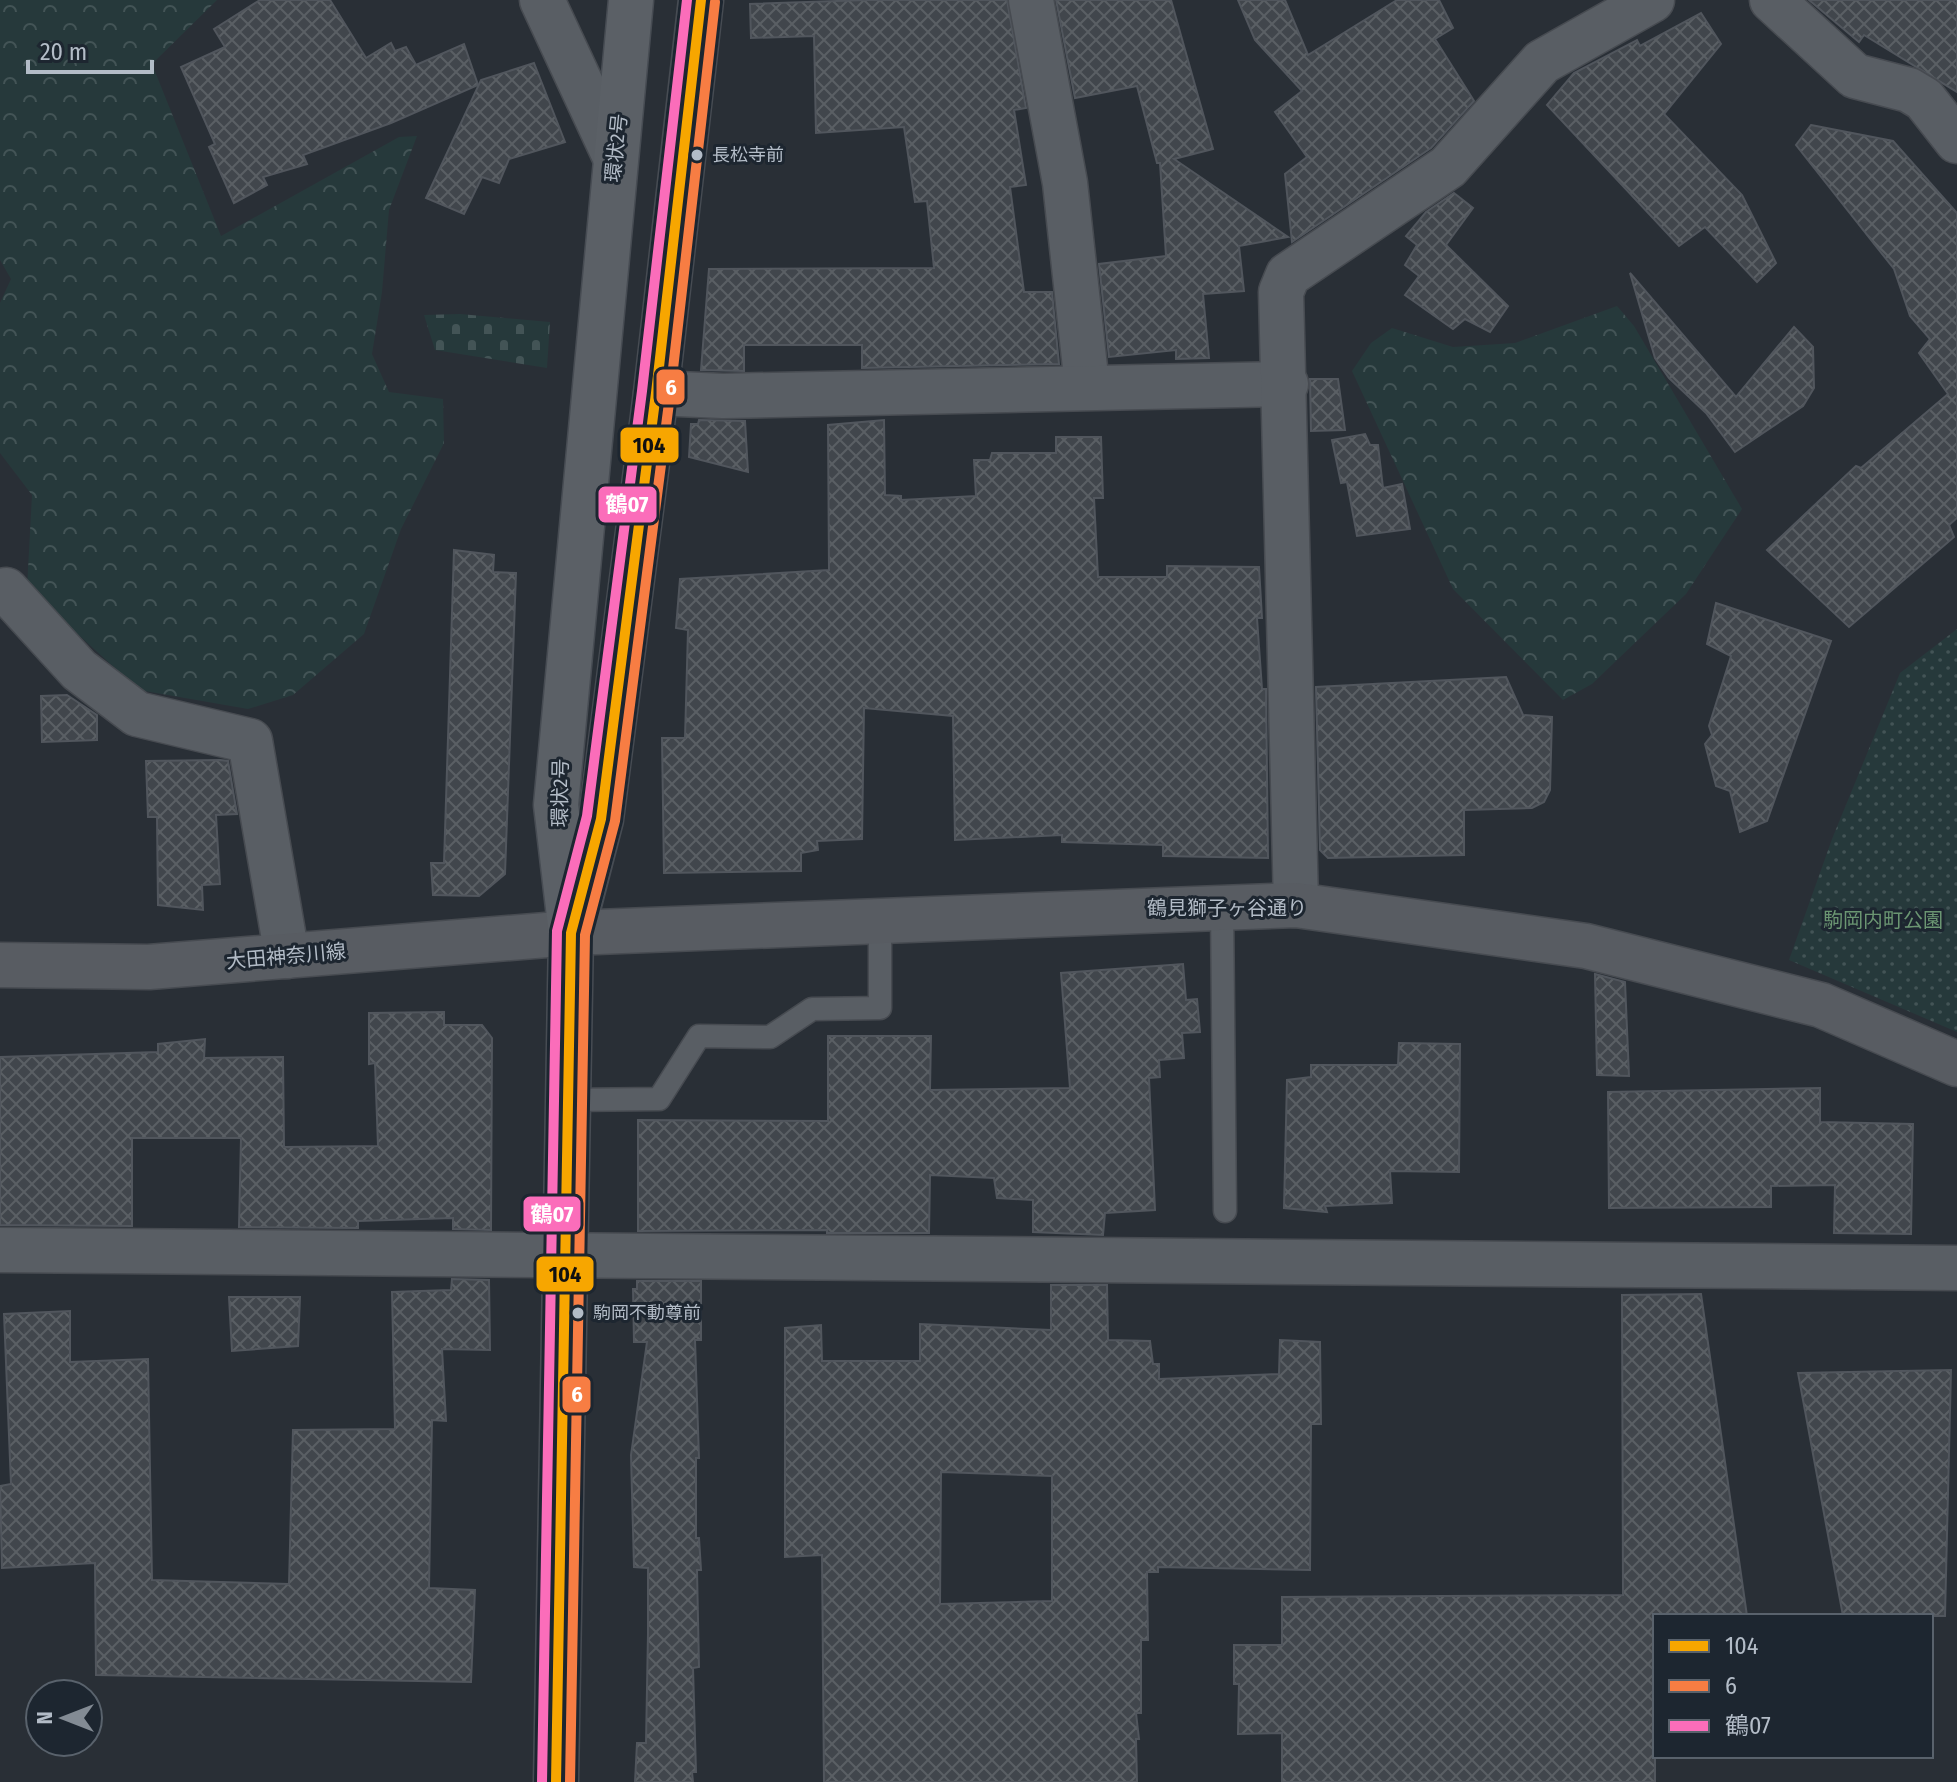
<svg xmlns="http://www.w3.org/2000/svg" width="1957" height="1782" viewBox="0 0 1957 1782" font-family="'Fira Sans Condensed','Noto Sans JP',sans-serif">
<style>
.forest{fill:url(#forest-crowns)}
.cemetery{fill:url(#cemetery-stones)}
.park{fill:url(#park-dots)}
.building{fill:url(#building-cross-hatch);stroke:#51565d;stroke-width:2;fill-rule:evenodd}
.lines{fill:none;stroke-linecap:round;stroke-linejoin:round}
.lane-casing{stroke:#474b51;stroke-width:25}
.street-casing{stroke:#474b51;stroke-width:47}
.secondary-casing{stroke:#474b51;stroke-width:47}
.primary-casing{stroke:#474c53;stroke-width:47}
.lane{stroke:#595e64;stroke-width:22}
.street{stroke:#595e64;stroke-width:44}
.secondary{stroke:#585c62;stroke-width:44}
.primary{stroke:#5b6066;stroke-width:44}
.bus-1-casing{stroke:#1d2630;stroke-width:16}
.bus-2-casing{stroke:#1d2630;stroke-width:16}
.bus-3-casing{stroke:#1d2630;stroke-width:16}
.bus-1{stroke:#f7a600;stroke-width:10}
.bus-2{stroke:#f77d43;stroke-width:10}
.bus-3{stroke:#fb6dba;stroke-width:10}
.bus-dot{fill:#b3bcc7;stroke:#1d2630;stroke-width:3}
.labels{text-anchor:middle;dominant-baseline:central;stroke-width:6;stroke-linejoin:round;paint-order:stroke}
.bus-label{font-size:18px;fill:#b3bcc7;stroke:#1d2630;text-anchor:start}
.street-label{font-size:20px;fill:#b3bcc7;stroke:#1d2630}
.park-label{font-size:20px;fill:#6b9672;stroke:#1d2630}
.line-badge{stroke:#1d2630;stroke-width:3}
.badge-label{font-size:22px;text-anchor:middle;font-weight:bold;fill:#fff}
.pale-badge-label{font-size:22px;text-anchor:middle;font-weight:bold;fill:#111}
</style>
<defs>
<pattern id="forest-crowns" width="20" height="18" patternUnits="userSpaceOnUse" patternTransform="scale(2)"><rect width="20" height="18" fill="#26393b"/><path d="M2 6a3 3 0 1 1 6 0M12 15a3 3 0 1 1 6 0" fill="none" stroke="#435456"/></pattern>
<pattern id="cemetery-stones" width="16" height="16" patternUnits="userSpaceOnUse" patternTransform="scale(2)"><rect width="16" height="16" fill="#26393b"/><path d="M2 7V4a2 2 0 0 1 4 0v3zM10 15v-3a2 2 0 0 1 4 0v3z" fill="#435456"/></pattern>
<pattern id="park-dots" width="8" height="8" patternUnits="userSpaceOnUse" patternTransform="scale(2)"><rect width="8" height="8" fill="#26393b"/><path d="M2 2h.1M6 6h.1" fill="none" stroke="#435456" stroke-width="1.8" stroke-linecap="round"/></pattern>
<pattern id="building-cross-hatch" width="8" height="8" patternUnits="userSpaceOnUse" patternTransform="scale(2)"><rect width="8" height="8" fill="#41464c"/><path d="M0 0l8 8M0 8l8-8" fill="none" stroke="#5a5f64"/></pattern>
</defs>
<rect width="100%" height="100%" fill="#292f36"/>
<!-- forest -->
<g class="forest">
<path d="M0,0H217L152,64L221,236L399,137L417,136L389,210L382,292L372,354L389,392L443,399L444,443L401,529L364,634L293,695L248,709L139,690L27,588L32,495L0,453V303L11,279L0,260Z"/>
<path d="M1617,306L1634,326L1742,509L1686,594L1592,684L1563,700L1453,589L1352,371L1371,343L1392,328L1453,347L1515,343Z"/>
</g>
<!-- cemetery -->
<path class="cemetery" d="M460,314L550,322L547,368L435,350L424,315Z"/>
<!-- park -->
<path class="park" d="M1957,629V1032L1789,960L1832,839L1900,673Z"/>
<!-- building -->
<g class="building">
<path d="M260,0H330L366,58L391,43L395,51L406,47L416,65L464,44L478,85L391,123L303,155L307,164L263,177L267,185L234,203L209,147L215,144L181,67L225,47L214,29Z"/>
<path d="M866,0H1007L1026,108L1014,110L1026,185L1010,187L1024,292H1052L1059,364L862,368V345H744V371L701,370L709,269L934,268L927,201L915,202L904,127L816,133L814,36L751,38L750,4Z"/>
<path d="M1056,0H1171L1213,149L1174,159L1288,237L1239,246L1244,291L1203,294L1209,358L1176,359V350L1109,357L1099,264L1166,256L1160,163H1157L1137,86L1075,98Z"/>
<path d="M1238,0H1285L1308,55L1397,0H1439L1453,28L1435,39L1474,101L1431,148L1292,242L1285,174L1307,157L1275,112L1302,91L1255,40Z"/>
<path d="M1809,0H1957V92L1864,35L1859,42Z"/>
<path d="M1701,13L1721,44L1664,114L1742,195L1776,263L1757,282L1705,227L1679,246L1547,105L1574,73L1637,40L1640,46Z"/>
<path d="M534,63L565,142L509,159L499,183L482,177L464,214L426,198L481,80Z"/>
<path d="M1811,125L1893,141L1957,213V518L1949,525L1954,537L1849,627L1767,550L1856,466L1861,468L1948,394L1919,353L1930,339L1910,316L1894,269L1796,145Z"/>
<path d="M1454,193L1473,208L1446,245L1508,306L1490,332L1465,319L1453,329L1405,295L1419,276L1405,265L1417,245L1406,236L1426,212Z"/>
<path d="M1630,273L1736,397L1794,327L1813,347L1814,388L1803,406L1735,452L1706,413L1669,378L1655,358Z"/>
<path d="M1310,379H1338L1345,430L1311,431Z"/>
<path d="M699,420L745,421L748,472L689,457L691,424H698Z"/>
<path d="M884,420L885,495L901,496V500L976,496L974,460H990L992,453H1056V437H1101L1103,498H1094L1098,577H1167V566L1259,567L1262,618H1257L1262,689H1266L1268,858L1163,856V845L1062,842V835L955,840L953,716L864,708L862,839L817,841L818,850L801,853V871L664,873L662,738H685L688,630L676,628L680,579L829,570L828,425Z"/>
<path d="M1365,434L1370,445H1378L1383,488L1402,484L1410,529L1357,536L1347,482L1341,483L1332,440Z"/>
<path d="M454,550L494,555L493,572L516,573L505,874L479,896L433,895L431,863H444Z"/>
<path d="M1716,603L1831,641L1767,821L1740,832L1730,791L1716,786L1705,744L1712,735L1709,726L1731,656L1707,644Z"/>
<path d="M1506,677L1523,715L1552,717L1550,790L1544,802L1532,808L1464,810V855L1328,858L1320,850L1316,687Z"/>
<path d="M67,695L97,715V740L42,742L41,696Z"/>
<path d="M220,760L228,761L237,814L216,815L220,884L202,885L203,910L158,905L157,817H148L146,761Z"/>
<path d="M1183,964L1186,1000L1197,999L1200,1032L1182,1033L1184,1058L1159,1060L1160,1077L1149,1078L1155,1210L1105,1213L1103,1235L1033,1232V1200L997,1198L994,1178L930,1175L929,1233H827V1230L638,1231V1120L828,1121V1036H931L930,1090L1070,1088L1061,973Z"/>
<path d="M1595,974L1625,982L1629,1076L1597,1075Z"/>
<path d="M444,1012V1025H482L492,1038L491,1230L453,1229V1218L358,1221V1228L239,1227L241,1138H132V1226L0,1225V1057L158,1052V1044L205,1039L204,1058L283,1057L284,1147L378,1146L375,1063L369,1064V1013Z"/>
<path d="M1399,1043L1460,1044L1459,1172L1390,1171L1392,1203L1325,1206L1327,1212L1284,1208L1287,1080L1311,1077V1065H1398Z"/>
<path d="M1820,1088V1122L1913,1124L1911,1234L1834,1233L1835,1185L1771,1186V1207L1609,1208L1608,1092Z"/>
<path d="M452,1279L489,1280L490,1350L442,1349L446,1421L432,1420L429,1588L475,1590L471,1682L96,1675L95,1563L2,1568L0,1486L11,1484L4,1314L70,1311V1362L148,1359L152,1580L289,1584L293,1430L395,1429L392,1292L451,1290Z"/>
<path d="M637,1281H701V1340H695L699,1458H696V1538H699L701,1570H697L699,1667L693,1668L696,1772H692L693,1782H635L637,1743H646L648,1633V1568L634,1567L631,1455L647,1342H634L633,1289H637Z"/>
<path d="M1051,1285H1107L1108,1340L1150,1341L1153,1364H1159V1379L1279,1374L1280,1340L1320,1342L1321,1424H1311L1310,1570L1158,1567V1572H1147L1148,1640H1141V1713H1136L1139,1739H1136L1137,1782H824L822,1555L785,1557V1328L821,1325L822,1361H920V1324L1051,1330ZM941,1472L1052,1476V1601L940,1604Z"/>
<path d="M1701,1294L1747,1616H1655V1782H1282V1733L1238,1734L1239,1684H1234V1645H1282V1597L1623,1595L1622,1295Z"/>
<path d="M229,1297H300L298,1346L232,1351Z"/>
<path d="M1951,1370L1945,1616H1843L1798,1373Z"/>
</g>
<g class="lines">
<!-- lane casing -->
<g class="lane-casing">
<g id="lane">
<path d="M1222,907L1225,1211"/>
<path d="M567,1100L659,1099L699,1036L770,1037L812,1009L880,1008V920"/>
</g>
</g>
<!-- street casing -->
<g class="street-casing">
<g id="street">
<path d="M542,0L615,157"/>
<path d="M1031,0L1065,183L1087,386"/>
<path d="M1772,0L1855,76L1909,90L1924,99L1957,141"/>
<path d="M656,393L723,396L1286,384"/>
<path d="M6,590L79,670L137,714L250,741L287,956"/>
<path d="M1296,905L1281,292L1288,275L1448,167L1542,62L1652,0"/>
<path d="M0,1250L1957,1268"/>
</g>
</g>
<!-- secondary casing -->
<g class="secondary-casing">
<path id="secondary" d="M0,965L149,967L571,933L1296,905L1586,946L1821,1005L1957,1064"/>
</g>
<!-- primary casing -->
<g class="primary-casing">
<g id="primary">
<path d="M578,908L601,819L656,393L701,0"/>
<path d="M556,1782L571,933L556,805L631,0"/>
</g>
</g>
<!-- lane -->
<use href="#lane" class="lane"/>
<!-- street -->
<use href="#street" class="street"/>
<!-- secondary -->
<use href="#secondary" class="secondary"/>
<!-- primary -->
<use href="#primary" class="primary"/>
<!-- bus-1 casing -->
<g class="bus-1-casing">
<path id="bus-1" d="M556,1782L571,933L601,819L656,393L701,0"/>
</g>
<!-- bus-2 casing -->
<g class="bus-2-casing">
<path id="bus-2" d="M570,1782L585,935L615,821L670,395L715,2"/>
</g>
<!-- bus-3 casing -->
<g class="bus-3-casing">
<path id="bus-3" d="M542,1782L557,931L587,816L642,391L687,0"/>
</g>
<!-- bus-1 -->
<use href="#bus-1" class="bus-1"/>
<!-- bus-2 -->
<use href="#bus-2" class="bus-2"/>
<!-- bus-3 -->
<use href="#bus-3" class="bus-3"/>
</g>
<!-- markers -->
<g class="bus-dot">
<circle cx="697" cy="155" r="7"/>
<circle cx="578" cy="1313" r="7"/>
</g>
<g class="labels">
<!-- bus labels -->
<g class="bus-label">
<text x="712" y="155">長松寺前</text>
<text x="593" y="1313">駒岡不動尊前</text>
</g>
<!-- street labels -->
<g class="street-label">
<text transform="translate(616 148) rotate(-84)">環状2号</text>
<text transform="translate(560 793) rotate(-89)">環状2号</text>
<text x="1227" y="908">鶴見獅子ヶ谷通り</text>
<text transform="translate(286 956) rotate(-5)">大田神奈川線</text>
</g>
<!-- park labels -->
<g class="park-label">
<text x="1883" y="920">駒岡内町公園</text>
</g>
</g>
<g class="line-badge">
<rect x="655" y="368" width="31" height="38" rx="8" fill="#f77d43"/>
<rect x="619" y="426" width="61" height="38" rx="8" fill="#f7a600"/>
<rect x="597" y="485" width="61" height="39" rx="8" fill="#fb6dba"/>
<rect x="522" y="1195" width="60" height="38" rx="8" fill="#fb6dba"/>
<rect x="535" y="1255" width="60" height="38" rx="8" fill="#f7a600"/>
<rect x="561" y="1375" width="31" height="39" rx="8" fill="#f77d43"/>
</g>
<g class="badge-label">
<text x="671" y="395">6</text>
<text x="627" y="512">鶴07</text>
<text x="552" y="1222">鶴07</text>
<text x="577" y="1402">6</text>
</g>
<g class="pale-badge-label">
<text x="649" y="453">104</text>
<text x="565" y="1282">104</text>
</g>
<!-- legend -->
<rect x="1653" y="1614" width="280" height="144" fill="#1d2630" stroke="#59626c" stroke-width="2"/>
<rect x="1669" y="1640" width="40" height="12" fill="#f7a600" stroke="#59626c" stroke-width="2"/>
<text x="1725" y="1654" font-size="24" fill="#b3bcc7">104</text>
<rect x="1669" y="1680" width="40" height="12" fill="#f77d43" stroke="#59626c" stroke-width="2"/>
<text x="1725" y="1694" font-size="24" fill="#b3bcc7">6</text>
<rect x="1669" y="1720" width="40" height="12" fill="#fb6dba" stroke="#59626c" stroke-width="2"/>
<text x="1725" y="1734" font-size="24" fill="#b3bcc7">鶴07</text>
<!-- north arrow -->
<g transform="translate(64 1718) rotate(270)"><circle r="38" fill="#1d2630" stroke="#59626c" stroke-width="2"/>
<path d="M0-6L14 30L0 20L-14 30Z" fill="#838b94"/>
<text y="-12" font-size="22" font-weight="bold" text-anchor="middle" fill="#b3bcc7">N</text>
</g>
<!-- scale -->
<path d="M28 60v12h124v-12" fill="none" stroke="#b3bcc7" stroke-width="4"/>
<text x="40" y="60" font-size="24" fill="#b3bcc7" stroke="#1d2630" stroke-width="6" paint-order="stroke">20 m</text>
</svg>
